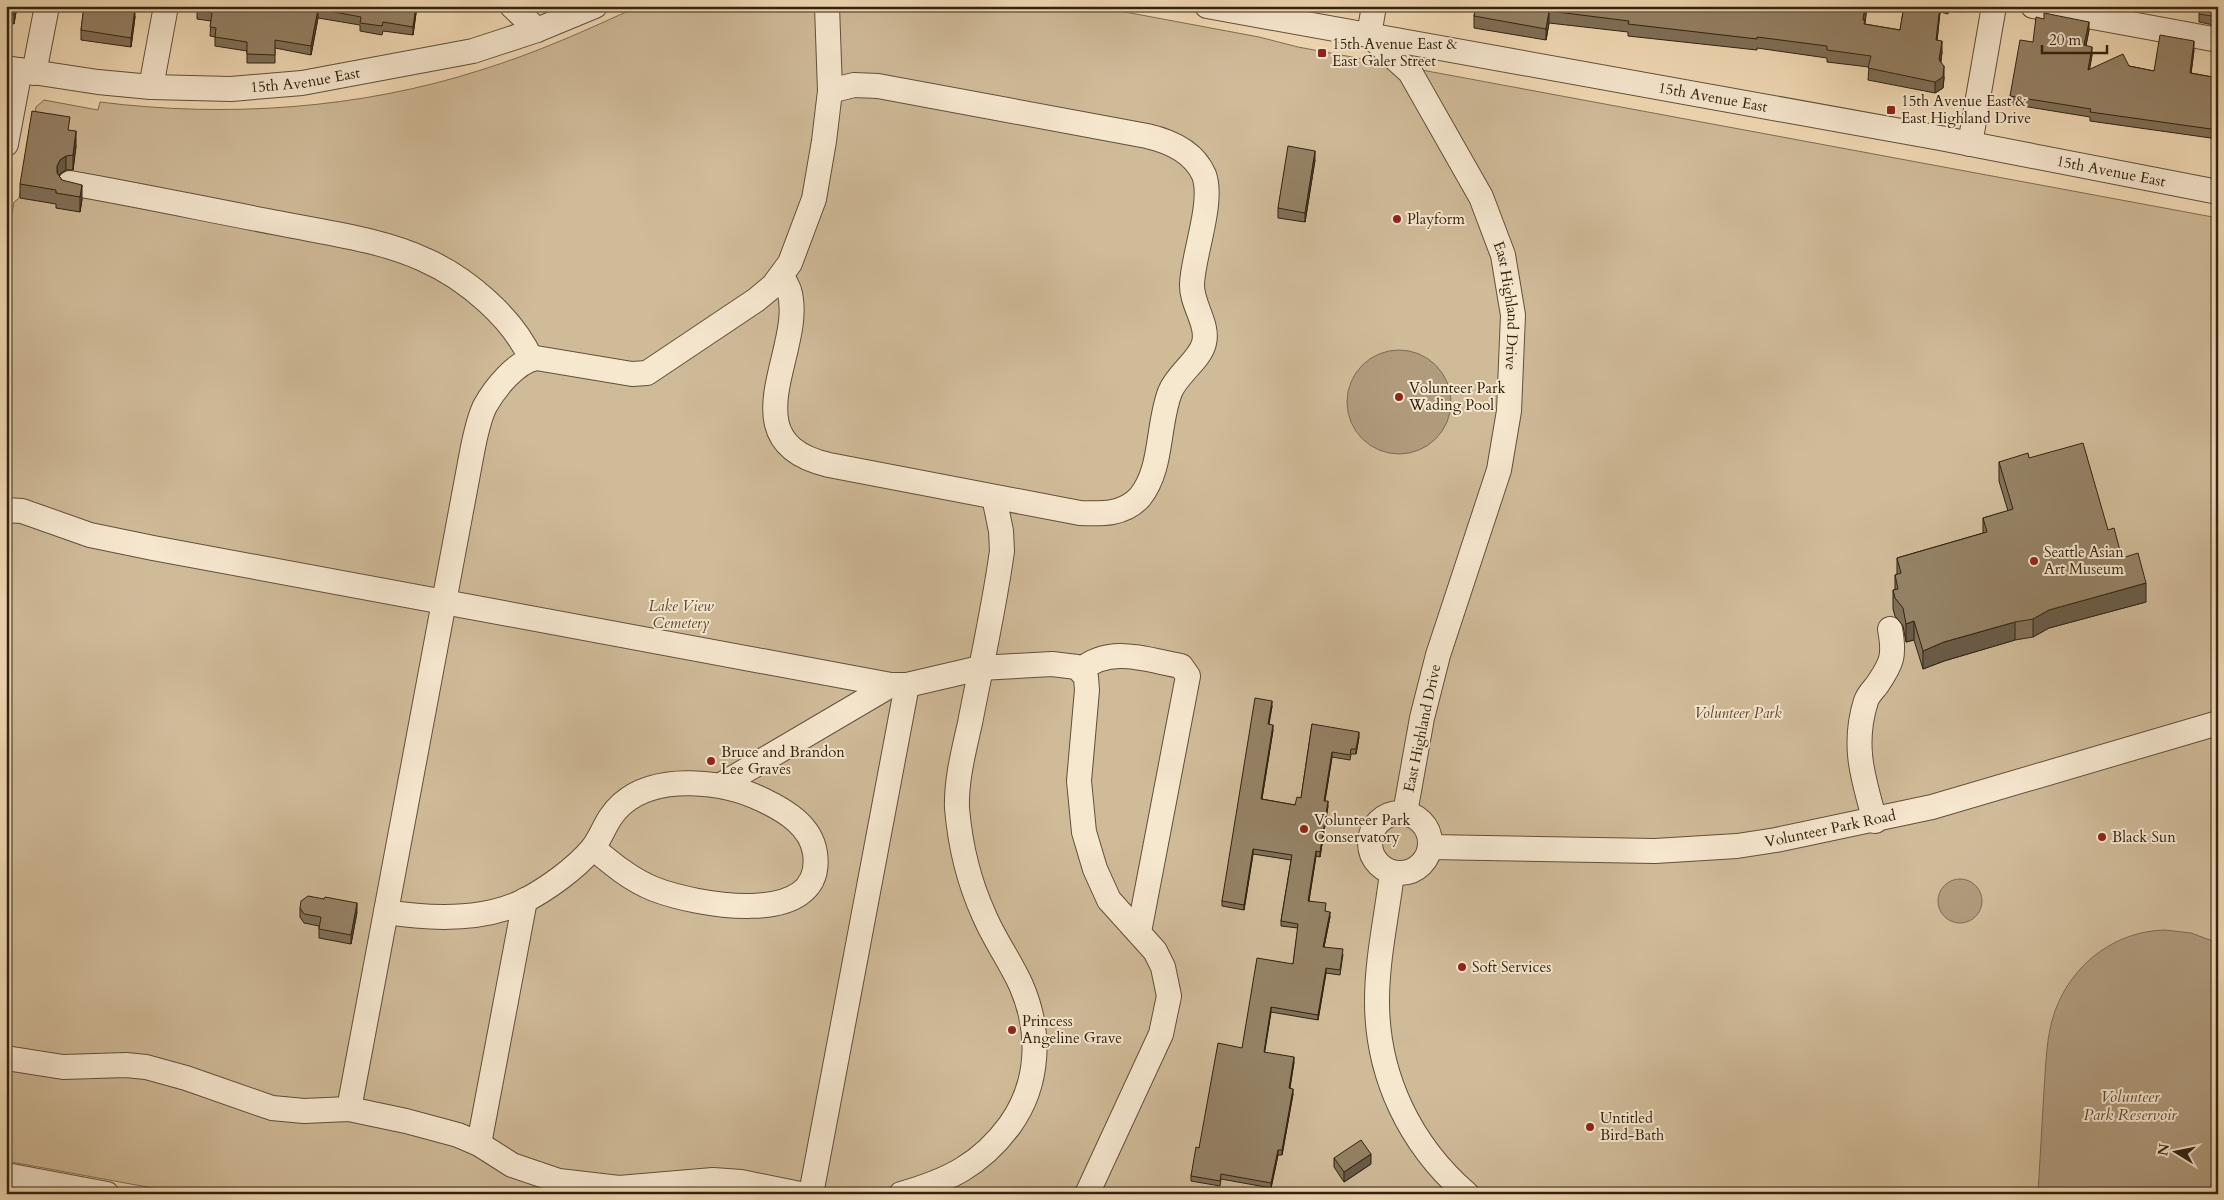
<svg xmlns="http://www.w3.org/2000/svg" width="2224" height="1200" viewBox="0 0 2224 1200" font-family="Cardo,serif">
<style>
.green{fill:#d0bb99;stroke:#806e54}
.water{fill:#b09b7d;stroke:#7d6b51}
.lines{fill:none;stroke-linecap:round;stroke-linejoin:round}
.minor-casing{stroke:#615039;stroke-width:26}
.minor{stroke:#f6e7cf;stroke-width:24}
.wall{fill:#807058;stroke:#312210}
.shaded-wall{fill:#685b47;stroke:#312210}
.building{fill:#958266;stroke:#312210}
.poi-dot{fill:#8f2418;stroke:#f6e7cf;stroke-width:2}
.labels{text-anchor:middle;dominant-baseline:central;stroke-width:4;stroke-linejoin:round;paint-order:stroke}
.poi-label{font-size:15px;fill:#312210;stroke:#f6e7cf;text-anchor:start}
.street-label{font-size:15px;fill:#312210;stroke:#f6e7cf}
.park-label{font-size:15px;font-style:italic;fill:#594832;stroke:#f6e7cf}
.water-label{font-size:16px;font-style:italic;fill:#5d4c36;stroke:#f6e7cf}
</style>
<rect width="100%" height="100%" fill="#f1dab5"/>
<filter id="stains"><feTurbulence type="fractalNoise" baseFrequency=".004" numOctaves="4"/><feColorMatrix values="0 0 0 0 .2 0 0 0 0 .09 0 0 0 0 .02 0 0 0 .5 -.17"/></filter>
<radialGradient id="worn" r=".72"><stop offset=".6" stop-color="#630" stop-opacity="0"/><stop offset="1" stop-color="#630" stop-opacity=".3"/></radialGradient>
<!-- green -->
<path class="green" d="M639,6H1093L1259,37L1298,47L2218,218V1194H185L6,1161V249L14,202L19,198L36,107L44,100L98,110L100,102C226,118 360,109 481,70C536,53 587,30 639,6Z"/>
<!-- water -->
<g class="water">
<circle cx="1399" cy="402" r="52"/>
<circle cx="1960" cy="901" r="22"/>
<path d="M2165,930L2191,933L2218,943V1194H2038C2040,1159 2042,1125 2044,1090C2046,1064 2046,1036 2055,1011C2072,964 2115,931 2165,930Z"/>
</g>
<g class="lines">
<!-- minor casing -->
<g class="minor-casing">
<g id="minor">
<path d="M512,6L537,30"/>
<path id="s1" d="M1207,6L1940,138L2218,192"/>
<path d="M2033,6L2218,40"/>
<path id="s2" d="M1369,35L1410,72L1481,197L1503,255L1513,315L1509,411L1499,470L1438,655L1422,718L1405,813"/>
<path d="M1369,35L1374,6"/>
<path id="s3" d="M6,68L98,82L151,87L231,89L302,83L473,51L537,30L595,6"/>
<path d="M34,73L47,6"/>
<path d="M151,87L166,6"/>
<path d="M6,144L20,70"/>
<path d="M1970,144L1994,6"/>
<path d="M70,183C139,195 209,210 278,223C326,233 380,239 425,260C466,278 513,318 531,359"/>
<path d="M782,276C784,280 787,285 789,290C807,348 725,441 829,465L1080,513C1101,514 1124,515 1140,497C1163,468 1157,426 1170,392C1177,374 1200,360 1204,343C1209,324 1191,304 1192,284C1193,255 1214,202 1204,175C1194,152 1169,141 1147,136L878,86L854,85L830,91"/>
<path d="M6,510L22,511L90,535L153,548L891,685H907L980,668L1052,664L1077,667L1086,677L1087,690L1079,781L1084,832L1095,869L1109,900L1155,951L1163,967L1169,996L1161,1034L1087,1194"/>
<path d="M1081,670C1110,645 1147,660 1181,666L1188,676L1139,932"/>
<path d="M721,785L891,685"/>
<circle cx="1400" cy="843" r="30"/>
<path d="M1875,821C1863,778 1852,745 1866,701C1868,695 1873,690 1877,685C1892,663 1895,656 1890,629"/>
<path id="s4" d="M1431,847L1655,851L1737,846L1776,840L1932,807L2218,723"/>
<path d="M1392,873C1387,915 1377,958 1377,1001C1377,1076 1410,1145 1467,1194"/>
<path d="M386,912C430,919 483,921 524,901C547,889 575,869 592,849C604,834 605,819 622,804C657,773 724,781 763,800C786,811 811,826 815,853C826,931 692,904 654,889C631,880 611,863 593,848"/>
<path d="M6,1058L63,1067L126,1065L146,1067L186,1078L272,1108L304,1111L349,1109L406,1121L458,1135L479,1144L512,1165L559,1181L619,1188L713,1180L741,1182L800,1194"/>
<path d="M349,1109L473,447C476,433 479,418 485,406C495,388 516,362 536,358L632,374L647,373L756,300L773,286L790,263L814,199L824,141L830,91L827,6"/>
<path d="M479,1144L525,900"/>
<path d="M6,1175L107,1194"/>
<path d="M811,1194L907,685"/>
<path d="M901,1194C947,1181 981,1165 1010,1125C1040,1083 1041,1031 1021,985C1010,961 994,939 984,915C969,882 960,844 957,808C956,780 964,750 970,723C981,666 994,609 1002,551L1001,531L994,497"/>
</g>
</g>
<!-- minor -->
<use href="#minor" class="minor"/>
</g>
<!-- wall -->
<g class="wall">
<path d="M6,6H17L14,24L6,22Z"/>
<path d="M84,6H131L135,17L131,47L81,40V30Z"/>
<path d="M417,6L413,35L383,31L382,35L360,31V25L318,18L311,55L275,48V63H247V51L215,46V37L210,36L211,21L197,19V10Z"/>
<path d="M1452,6H1867L1865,24L1900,30L1904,6H1949L1948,14L1940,12L1937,40L1942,52L1941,62L1944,78L1943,88L1935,93L1868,80L1869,67L1827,62V58L1757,48V50L1628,36V32L1549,23L1546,40L1474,28V16L1475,10Z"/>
<path d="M2110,6H2123V9Z"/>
<path d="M2218,6V26L2199,22V14Z"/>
<path d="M2089,30L2086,46L2092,55L2089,70L2129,66L2154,71L2194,50L2191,73L2218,78V139L2090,121V117L2010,104V96L2033,42Z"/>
<path d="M70,130L76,146L73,170H66L60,174L59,176L62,180L82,199L80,212L56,208V204L20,198V184Z"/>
<path d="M1315,160L1305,222L1278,218V208Z"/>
<path d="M2029,458L2108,530L2122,558L2146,602L2049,628L2033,637L2015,640L1944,661L1923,669L1914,640L1906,642L1903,626L1895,616L1893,609V590H1895V575L1897,574V558L1983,533V518L2008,511L1999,481V462Z"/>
<path d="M1272,706L1269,724L1273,730L1262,799L1295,805L1301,798L1312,724L1359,737L1356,754H1351L1350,760L1332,757L1325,801L1328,806L1320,857L1316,856L1309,901L1326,911L1330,917L1324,947L1343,954L1340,975L1326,973L1318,1020L1271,1012L1264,1052L1294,1062L1290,1088L1293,1094L1282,1155H1278L1271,1188L1221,1179L1220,1186L1191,1181V1176L1199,1148L1242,1048L1293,964L1298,928L1281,926V921L1291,860L1253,854L1244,910L1222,906V901Z"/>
<path d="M300,908L357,912L351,944L319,938V926L304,923L300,917Z"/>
<path d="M1334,1158L1371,1164L1344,1182L1334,1167Z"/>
</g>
<!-- shaded-wall -->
<g class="shaded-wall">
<path d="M15,6H17L14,24V14Z"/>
<path d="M416,6H417L413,35V27Z"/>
<path d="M1865,6H1867V8L1863,31V20Z"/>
<path d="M1940,6V12L1936,51V40Z"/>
<path d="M135,8V17L131,47V38Z"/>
<path d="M318,9V18L311,55V46Z"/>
<path d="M1549,11V23L1546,40V29Z"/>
<path d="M2089,22V30L2084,54V45Z"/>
<path d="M1942,41V52L1939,72V60Z"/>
<path d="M2194,41V50L2190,82V73Z"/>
<path d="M2092,47V55L2088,79V70Z"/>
<path d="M1944,66V78L1943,88L1935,93V82Z"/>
<path d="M76,131V146L73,170V155Z"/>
<path d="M1315,151V160L1305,222V213Z"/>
<path d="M66,156V170L60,174L57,180V166L60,160Z"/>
<path d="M82,185V199L80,212V197Z"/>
<path d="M2146,583V602L2049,628L2033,637V619L2049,610Z"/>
<path d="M1914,621V640L1906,642V624Z"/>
<path d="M2015,622V640L1944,661L1923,669V651L1944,642Z"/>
<path d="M1272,701V706L1268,729V724Z"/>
<path d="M1273,725V730L1261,804V799Z"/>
<path d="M1359,732V737L1356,754V749Z"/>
<path d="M1332,752V757L1324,806V801Z"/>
<path d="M1328,801V806L1320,857V852Z"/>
<path d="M1253,849V854L1244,910V905Z"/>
<path d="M1316,851V856L1308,906V901Z"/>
<path d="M357,903V912L351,944V935Z"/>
<path d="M1330,912V917L1323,952V947Z"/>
<path d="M1326,968V973L1318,1020V1015Z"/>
<path d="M1271,1007V1012L1264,1057V1052Z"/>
<path d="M1294,1057V1062L1289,1093V1088Z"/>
<path d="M1293,1089V1094L1282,1155V1150Z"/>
<path d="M1278,1150V1155L1271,1188V1183Z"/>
<path d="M1371,1154V1164L1344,1182V1172Z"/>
</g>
<!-- building -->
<g class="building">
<path d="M6,6H15L14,14L6,13Z"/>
<path d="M84,6H129L135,8L131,38L81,30Z"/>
<path d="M198,6H416L413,27L383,22L382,26L360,23L361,17L318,9L311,46L275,40V55L247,54V42L215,37L216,28L210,27L212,13L197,10Z"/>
<path d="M1476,6H1865L1863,20H1865L1864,24L1900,30L1904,6H1940L1936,40L1942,41L1939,60L1944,66L1943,77L1935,82L1868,68L1871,56L1827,50V46L1757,37V39L1628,24L1629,21L1549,11L1546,29L1474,16Z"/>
<path d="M2200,6H2218V17L2199,14Z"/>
<path d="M2044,13L2089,22L2084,45L2092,47L2088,70L2123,54L2129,66L2154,71L2160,35L2194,41L2190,73L2218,78V130L2090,112L2091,109L2010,96L2020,40L2033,42L2036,17L2044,19Z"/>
<path d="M32,111L70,117L68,130L76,131L73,155L66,156L60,160L57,166V173L62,180L82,185L80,197L56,193V190L20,184Z"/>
<path d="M1288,146L1315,151L1305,213L1278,208Z"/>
<path d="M2083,443L2108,530L2114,528L2122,558L2138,553L2146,583L2049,610L2033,619L2015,622L1944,642L1923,651L1914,621L1906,624L1903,608L1895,598L1893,590L1898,589L1895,575L1901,573L1897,558L1987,532L1983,518L2013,509L1999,462L2028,453L2029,458Z"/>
<path d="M1255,698L1272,701L1268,724L1273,725L1261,799L1295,805L1297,797L1301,798L1312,724L1359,732L1356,749H1351L1350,755L1332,752L1324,801H1328L1320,852L1316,851L1308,901L1326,903L1325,911L1330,912L1323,947L1343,949L1340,970L1326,968L1318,1015L1271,1007L1264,1052L1294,1057L1289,1088L1293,1089L1282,1150H1278L1271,1183L1221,1174L1220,1181L1191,1176L1196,1147L1199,1148L1218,1043L1242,1048L1257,958L1293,964L1298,924L1281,921L1292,855L1253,849L1244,905L1222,901Z"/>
<path d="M308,896L324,899L325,897L357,903L351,935L319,929L321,917L304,914L300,908L301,901Z"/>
<path d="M1361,1140L1371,1154L1344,1172L1334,1158Z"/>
<path d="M6,1189L19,1192V1194H6Z"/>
</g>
<!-- markers -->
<g class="poi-dot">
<rect x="1317" y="48" width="10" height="10" rx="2.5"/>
<rect x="1886" y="105" width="10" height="10" rx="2.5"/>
<circle cx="1397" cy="219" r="5"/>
<circle cx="1399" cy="397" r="5"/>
<circle cx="2034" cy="561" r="5"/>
<circle cx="711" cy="761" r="5"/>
<circle cx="1304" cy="829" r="5"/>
<circle cx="2102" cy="837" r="5"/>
<circle cx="1462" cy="967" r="5"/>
<circle cx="1012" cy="1030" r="5"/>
<circle cx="1590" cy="1127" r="5"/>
</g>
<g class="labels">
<!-- poi labels -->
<g class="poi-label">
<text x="1332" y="44">15th Avenue East &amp;<tspan x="1332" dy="17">East Galer Street</tspan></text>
<text x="1901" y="101">15th Avenue East &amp;<tspan x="1901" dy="17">East Highland Drive</tspan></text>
<text x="1407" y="219">Playform</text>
<text x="1409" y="388">Volunteer Park<tspan x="1409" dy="17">Wading Pool</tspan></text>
<text x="2044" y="552">Seattle Asian<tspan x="2044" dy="17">Art Museum</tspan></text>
<text x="721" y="752">Bruce and Brandon<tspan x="721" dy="17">Lee Graves</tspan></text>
<text x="1314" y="820">Volunteer Park<tspan x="1314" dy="17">Conservatory</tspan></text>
<text x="2112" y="837">Black Sun</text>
<text x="1472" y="967">Soft Services</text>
<text x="1022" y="1021">Princess<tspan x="1022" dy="17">Angeline Grave</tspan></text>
<text x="1600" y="1118">Untitled<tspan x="1600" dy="17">Bird-Bath</tspan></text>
</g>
<!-- street labels -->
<g class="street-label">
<text stroke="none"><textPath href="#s3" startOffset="301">15th Avenue East</textPath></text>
<text stroke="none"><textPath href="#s1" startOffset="514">15th Avenue East</textPath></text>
<text stroke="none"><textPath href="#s1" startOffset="919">15th Avenue East</textPath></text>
<text stroke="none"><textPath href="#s2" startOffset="312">East Highland Drive</textPath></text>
<text transform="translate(1422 728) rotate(-78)">East Highland Drive</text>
<text stroke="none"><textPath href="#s4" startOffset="401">Volunteer Park Road</textPath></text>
</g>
<!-- park labels -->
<g class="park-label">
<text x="681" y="606">Lake View<tspan x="681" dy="17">Cemetery</tspan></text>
<text x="1738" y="713">Volunteer Park</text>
</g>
<!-- water labels -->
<g class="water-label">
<text x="2130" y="1097">Volunteer<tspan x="2130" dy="18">Park Reservoir</tspan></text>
</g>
</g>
<!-- margin -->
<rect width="2224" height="1200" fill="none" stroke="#f1dab5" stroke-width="25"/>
<rect x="8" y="8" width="2209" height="1185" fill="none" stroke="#312210" stroke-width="2.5"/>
<rect x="12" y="12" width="2199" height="1175" fill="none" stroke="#312210"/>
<!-- north arrow -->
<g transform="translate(2176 1152) rotate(280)" stroke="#f6e7cf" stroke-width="4" paint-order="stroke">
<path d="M0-4L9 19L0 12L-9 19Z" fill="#312210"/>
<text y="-8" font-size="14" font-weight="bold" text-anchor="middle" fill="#312210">N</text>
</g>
<!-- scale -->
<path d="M2042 45v8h65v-8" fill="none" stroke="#312210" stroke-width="2.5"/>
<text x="2049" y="45" font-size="15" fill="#312210" stroke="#f6e7cf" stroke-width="4" paint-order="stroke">20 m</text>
<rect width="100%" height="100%" filter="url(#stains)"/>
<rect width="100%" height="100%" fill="url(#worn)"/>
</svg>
